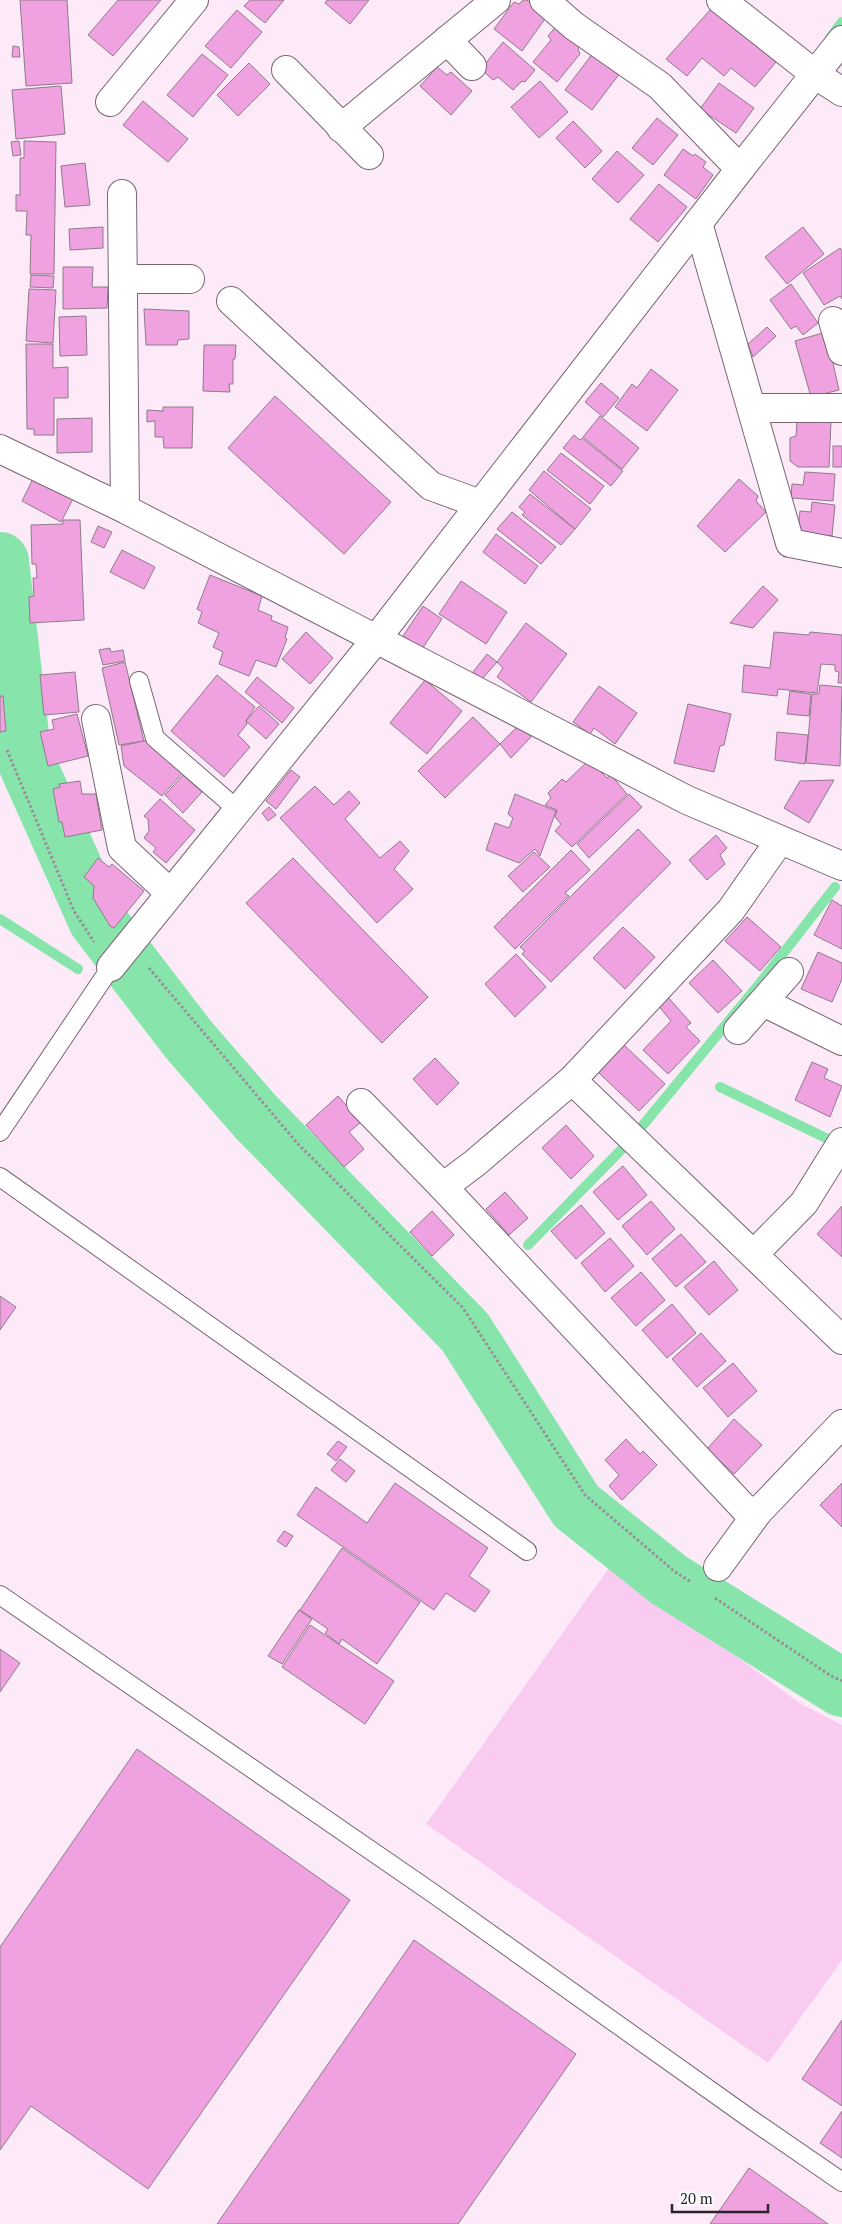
<svg xmlns="http://www.w3.org/2000/svg" width="842" height="2224" viewBox="0 0 842 2224" font-family="'PT Serif',serif">
<style>
.green{fill:#facbf0}
.lines{fill:none;stroke-linecap:round;stroke-linejoin:round}
.stream{stroke:#87e5ac;stroke-width:10}
.river{stroke:#87e5ac;stroke-width:58}
.building{fill:#f0a2e0;stroke:#8f7b8a}
.lane-casing{stroke:#796675;stroke-width:20}
.street-casing{stroke:#796675;stroke-width:30}
.path{stroke:#9a8d97;stroke-width:3;stroke-dasharray:2.5 2.5;stroke-linecap:butt}
.lane{stroke:#fff;stroke-width:18}
.street{stroke:#fff;stroke-width:28}
</style>
<rect width="100%" height="100%" fill="#fceaf8"/>
<!-- green -->
<path class="green" d="M611,1565L687,1623L747,1664L799,1703L842,1725V1960L768,2063L426,1824Z"/>
<g class="lines">
<!-- stream -->
<g class="stream">
<path d="M830,38L842,22"/>
<path d="M0,919L78,969"/>
<path d="M720,1087L826,1138"/>
<path d="M643,1125L756,988L835,887"/>
<path d="M528,1245L621,1150"/>
</g>
<!-- river -->
<path class="river" d="M0,561L22,752L97,920L188,1039L255,1116L465,1332L576,1506L669,1580L842,1688"/>
</g>
<!-- building -->
<g class="building">
<path d="M20,0H67L72,83L26,86Z"/>
<path d="M118,0H161L113,56L88,35Z"/>
<path d="M250,0H284L265,23L244,6Z"/>
<path d="M327,0H369L350,24L325,3Z"/>
<path d="M523,0H527L547,16L522,51L494,29L514,2L519,4Z"/>
<path d="M711,9L776,62L755,87L731,68L724,76L702,58L687,76L666,59Z"/>
<path d="M237,10L262,32L231,68L205,46Z"/>
<path d="M558,24L581,44L578,49L580,54L557,82L533,62L551,40L548,36Z"/>
<path d="M503,42L535,70L525,82L522,81L513,90L498,77L493,80L481,69Z"/>
<path d="M13,46L19,47L20,57H12Z"/>
<path d="M593,53L620,73L592,110L565,90Z"/>
<path d="M202,54L228,75L193,117L167,95Z"/>
<path d="M249,63L270,84L238,116L217,95Z"/>
<path d="M437,67L447,75L451,72L472,91L451,115L420,86Z"/>
<path d="M540,81L568,112L539,138L511,107Z"/>
<path d="M719,83L754,108L736,133L700,109Z"/>
<path d="M61,86L65,134L16,139L12,90Z"/>
<path d="M143,101L188,139L168,162L123,125Z"/>
<path d="M657,118L678,135L653,165L632,148Z"/>
<path d="M573,121L602,151L585,168L556,138Z"/>
<path d="M19,141L21,155L13,156L11,142Z"/>
<path d="M24,141L56,142L54,274H30L31,235H26L27,211H16V195H20V158H24Z"/>
<path d="M683,149L693,156L695,154L706,162L703,167L713,175L696,199L664,175Z"/>
<path d="M617,151L644,175L618,203L592,179Z"/>
<path d="M85,163L90,205L65,207L61,166Z"/>
<path d="M659,184L687,207L658,242L630,219Z"/>
<path d="M103,227V248L70,250L69,229Z"/>
<path d="M803,227L824,254L787,284L765,257Z"/>
<path d="M840,248L842,251V299L840,296L824,305L803,273Z"/>
<path d="M63,267H93L92,287H108L107,308L63,309Z"/>
<path d="M31,275L54,276L53,288L30,287Z"/>
<path d="M791,284L818,323L803,335L796,326L791,329L770,300Z"/>
<path d="M29,289L56,290L53,343L26,341Z"/>
<path d="M144,309L189,311V339L178,340L177,345H146Z"/>
<path d="M86,316L87,355L60,356L59,317Z"/>
<path d="M767,327L776,336L753,357L748,344Z"/>
<path d="M826,332L839,390L811,397L795,341Z"/>
<path d="M26,344H53V368L68,367V398H54V435H34V429H27Z"/>
<path d="M204,345H236L235,359H233V384H229L230,392L203,391Z"/>
<path d="M651,369L678,390L647,431L615,407L632,384L637,388Z"/>
<path d="M601,383L619,398L603,417L585,402Z"/>
<path d="M275,396L391,502L344,554L228,448Z"/>
<path d="M163,407H193L192,448H164L163,437H155V421L147,422V410L163,411Z"/>
<path d="M600,416L639,448L622,469L583,437Z"/>
<path d="M92,418V452L57,453V419Z"/>
<path d="M797,420H829L831,422L829,467H798L790,461V438L796,436Z"/>
<path d="M574,435L580,440L582,438L623,471L611,486L563,448Z"/>
<rect x="833" y="446" width="9" height="21"/>
<path d="M561,453L604,486L590,504L547,470Z"/>
<path d="M544,471L591,509L575,529L529,490Z"/>
<path d="M805,472L835,474L833,501L791,498L792,484L803,485Z"/>
<path d="M34,477L74,497L61,522L22,501Z"/>
<path d="M739,479L758,496L756,501L766,512L725,552L697,526Z"/>
<path d="M530,494L575,529L561,545L522,515L525,512L519,507Z"/>
<path d="M812,502L835,505L832,536L798,532L800,511L811,512Z"/>
<path d="M512,512L556,547L541,564L497,529Z"/>
<path d="M63,520H80L84,620L30,623L29,597L34,596L33,578H37L36,564H32L31,525L63,524Z"/>
<path d="M98,526L112,532L104,548L91,542Z"/>
<path d="M496,534L538,566L525,584L483,552Z"/>
<path d="M122,550L155,567L144,589L110,572Z"/>
<path d="M210,575L262,596L258,610L272,616L271,620L288,627L285,638L287,639L276,667L256,660L249,676L219,664L223,652L213,647L219,633L198,623L202,612L197,609Z"/>
<path d="M461,581L507,612L486,644L439,614Z"/>
<path d="M763,586L778,600L753,628L730,623Z"/>
<path d="M423,606L442,619L422,649L403,636Z"/>
<path d="M526,623L567,654L531,702L497,677L503,668L497,662Z"/>
<path d="M306,632L333,658L310,684L282,659Z"/>
<path d="M774,632L809,635L810,632L842,635V683H838L839,672L835,671V665L821,664L817,693L778,689L777,696L742,692L744,665L770,668Z"/>
<path d="M110,648L111,652L123,650L125,661L103,665L99,650Z"/>
<path d="M487,654L497,662L482,679L473,672Z"/>
<path d="M125,662L144,741L119,745L102,668Z"/>
<path d="M75,672L79,712L44,715L40,675Z"/>
<path d="M217,675L255,707L246,721L247,724L238,735L250,747L224,777L171,731Z"/>
<path d="M257,677L294,708L282,723L245,692Z"/>
<path d="M425,680L462,711L427,754L390,723Z"/>
<path d="M820,685L842,687L840,766L806,763L812,694H819Z"/>
<path d="M599,686L637,713L615,744L594,728L590,734L573,722Z"/>
<path d="M790,691L811,694L809,716L787,714Z"/>
<path d="M0,696H3L6,731L0,732Z"/>
<path d="M688,704L731,714L724,745L720,746L714,772L674,763Z"/>
<path d="M259,706L279,724L266,739L246,721Z"/>
<path d="M77,714L88,756L48,766L40,732L54,729L52,720Z"/>
<path d="M473,717L500,744L445,798L418,771Z"/>
<path d="M519,725L531,737L511,758L500,744Z"/>
<path d="M777,732L808,735L805,764L775,760Z"/>
<path d="M148,740L184,771L162,796L124,766L121,746Z"/>
<path d="M589,760L607,778L611,775L627,794L572,847L555,831L561,824L555,817L557,810L545,805L551,798L548,793L562,779L566,782Z"/>
<path d="M291,770L300,777L276,809L266,801Z"/>
<path d="M183,775L202,792L183,813L165,795Z"/>
<path d="M834,780L809,823L784,808L800,781Z"/>
<path d="M80,781L82,794H96L102,830L65,837L62,822H59L53,789L60,787L59,784Z"/>
<path d="M315,786L334,805L349,791L360,803L345,819L380,858L400,841L409,851L394,869L413,889L377,923L280,818Z"/>
<path d="M515,794L556,811L540,856L535,849L519,863L486,850L495,823L509,828L513,818L508,814Z"/>
<path d="M629,794L642,807L589,858L577,844Z"/>
<path d="M160,799L195,830L166,863L153,852L156,848L144,838L149,831L148,819L144,816Z"/>
<path d="M269,807L276,815L268,821L262,813Z"/>
<path d="M638,829L671,863L551,982L522,954L525,951L520,947Z"/>
<path d="M716,835L727,848L720,855L725,864L707,880L689,860Z"/>
<path d="M571,850L590,870L565,893L569,896L515,949L494,927Z"/>
<path d="M534,852L550,867L523,892L508,876Z"/>
<path d="M98,858L109,867L112,864L144,891L114,928L110,926L93,898L94,886L84,877Z"/>
<path d="M293,858L428,997L382,1043L246,903Z"/>
<path d="M832,900L842,906V949L814,935Z"/>
<path d="M747,917L781,947L760,971L725,941Z"/>
<path d="M623,927L655,957L625,989L593,958Z"/>
<path d="M818,952L842,963V979L832,1002L801,989Z"/>
<path d="M516,954L546,987L515,1017L485,984Z"/>
<path d="M713,960L742,991L718,1013L689,983Z"/>
<path d="M666,995L691,1023L686,1027L700,1041L668,1074L643,1050L671,1021L657,1004Z"/>
<path d="M624,1045L665,1084L639,1111L598,1072Z"/>
<path d="M435,1058L459,1083L437,1105L413,1079Z"/>
<path d="M812,1062L828,1069L824,1078L842,1086L830,1117L795,1100Z"/>
<path d="M338,1096L361,1122L349,1132L364,1149L344,1167L306,1125Z"/>
<path d="M566,1125L594,1156L571,1179L542,1148Z"/>
<path d="M623,1166L647,1195L618,1220L593,1192Z"/>
<path d="M505,1192L528,1218L509,1235L486,1209Z"/>
<path d="M651,1201L675,1229L647,1255L622,1226Z"/>
<path d="M581,1205L605,1233L576,1259L551,1231Z"/>
<path d="M842,1206V1257L817,1234Z"/>
<path d="M432,1211L454,1235L432,1256L410,1232Z"/>
<path d="M681,1234L706,1262L676,1287L652,1259Z"/>
<path d="M610,1238L634,1266L605,1292L581,1263Z"/>
<path d="M714,1261L738,1290L709,1315L684,1287Z"/>
<path d="M641,1272L665,1300L636,1326L611,1298Z"/>
<path d="M0,1296L16,1307L0,1330Z"/>
<path d="M672,1304L696,1333L667,1358L642,1330Z"/>
<path d="M701,1333L726,1361L697,1387L672,1359Z"/>
<path d="M733,1363L757,1391L728,1417L703,1388Z"/>
<path d="M734,1419L762,1445L734,1474L707,1449Z"/>
<path d="M626,1439L640,1454L643,1451L657,1465L622,1500L609,1486L619,1475L605,1460Z"/>
<path d="M338,1441L347,1447L336,1461L327,1454Z"/>
<path d="M340,1459L355,1471L346,1482L331,1470Z"/>
<path d="M395,1483L488,1548L469,1576L490,1591L475,1612L446,1593L434,1610L297,1515L316,1487L367,1523Z"/>
<path d="M842,1483V1527L820,1505Z"/>
<path d="M284,1531L293,1536L286,1547L277,1541Z"/>
<path d="M342,1548L420,1602L377,1664L342,1639L339,1644L325,1633L328,1629L300,1610Z"/>
<path d="M299,1610L312,1619L282,1664L268,1656Z"/>
<path d="M310,1625L394,1681L365,1724L282,1667Z"/>
<path d="M0,1649L20,1663L0,1692Z"/>
<path d="M137,1749L350,1900L148,2189L31,2106L0,2150V1947Z"/>
<path d="M414,1940L576,2054L458,2224H217Z"/>
<path d="M842,2020V2106L802,2079Z"/>
<path d="M842,2111V2158L820,2143Z"/>
<path d="M749,2168L828,2224H710Z"/>
</g>
<g class="lines">
<!-- lane casing -->
<g class="lane-casing">
<g id="lane">
<path d="M139,681L155,738L238,810"/>
<path d="M0,1132L111,967"/>
<path d="M0,1177L527,1551"/>
<path d="M0,1595L434,1894L749,2118L842,2182"/>
</g>
</g>
<!-- street casing -->
<g class="street-casing">
<g id="street">
<path d="M544,0L574,26L660,86L740,169"/>
<path d="M721,0L816,75L842,92"/>
<path d="M447,40L472,66"/>
<path d="M286,70L369,155"/>
<path d="M110,102L194,0"/>
<path d="M341,128L496,0"/>
<path d="M122,194L125,509"/>
<path d="M698,223L790,543L842,553"/>
<path d="M123,279H190"/>
<path d="M231,301L431,486L480,504"/>
<path d="M833,321L842,351"/>
<path d="M752,408H842"/>
<path d="M0,449L125,509L687,800L842,866"/>
<path d="M96,719L122,848L170,893"/>
<path d="M111,967L377,638L740,169L842,40"/>
<path d="M763,1002L842,1041"/>
<path d="M738,1030L789,972"/>
<path d="M572,1080L842,1340"/>
<path d="M361,1103L443,1187L745,1509L758,1512L842,1424"/>
<path d="M443,1187L475,1163L572,1080L731,910L780,840"/>
<path d="M754,1254L804,1203L842,1142"/>
<path d="M718,1567L758,1512"/>
</g>
</g>
<!-- path -->
<g class="path">
<path d="M7,750L74,911L94,942"/>
<path d="M149,968L298,1144L463,1308L585,1495L674,1571L691,1582"/>
<path d="M715,1598L831,1676L842,1681"/>
</g>
<!-- lane -->
<use href="#lane" class="lane"/>
<!-- street -->
<use href="#street" class="street"/>
</g>
<!-- scale -->
<path d="M672 2204v8h96v-8" fill="none" stroke="#2b2329" stroke-width="2.5"/>
<text x="680" y="2204" font-size="15" fill="#2b2329" stroke="#fefefe" stroke-width="4" paint-order="stroke">20 m</text>
</svg>
